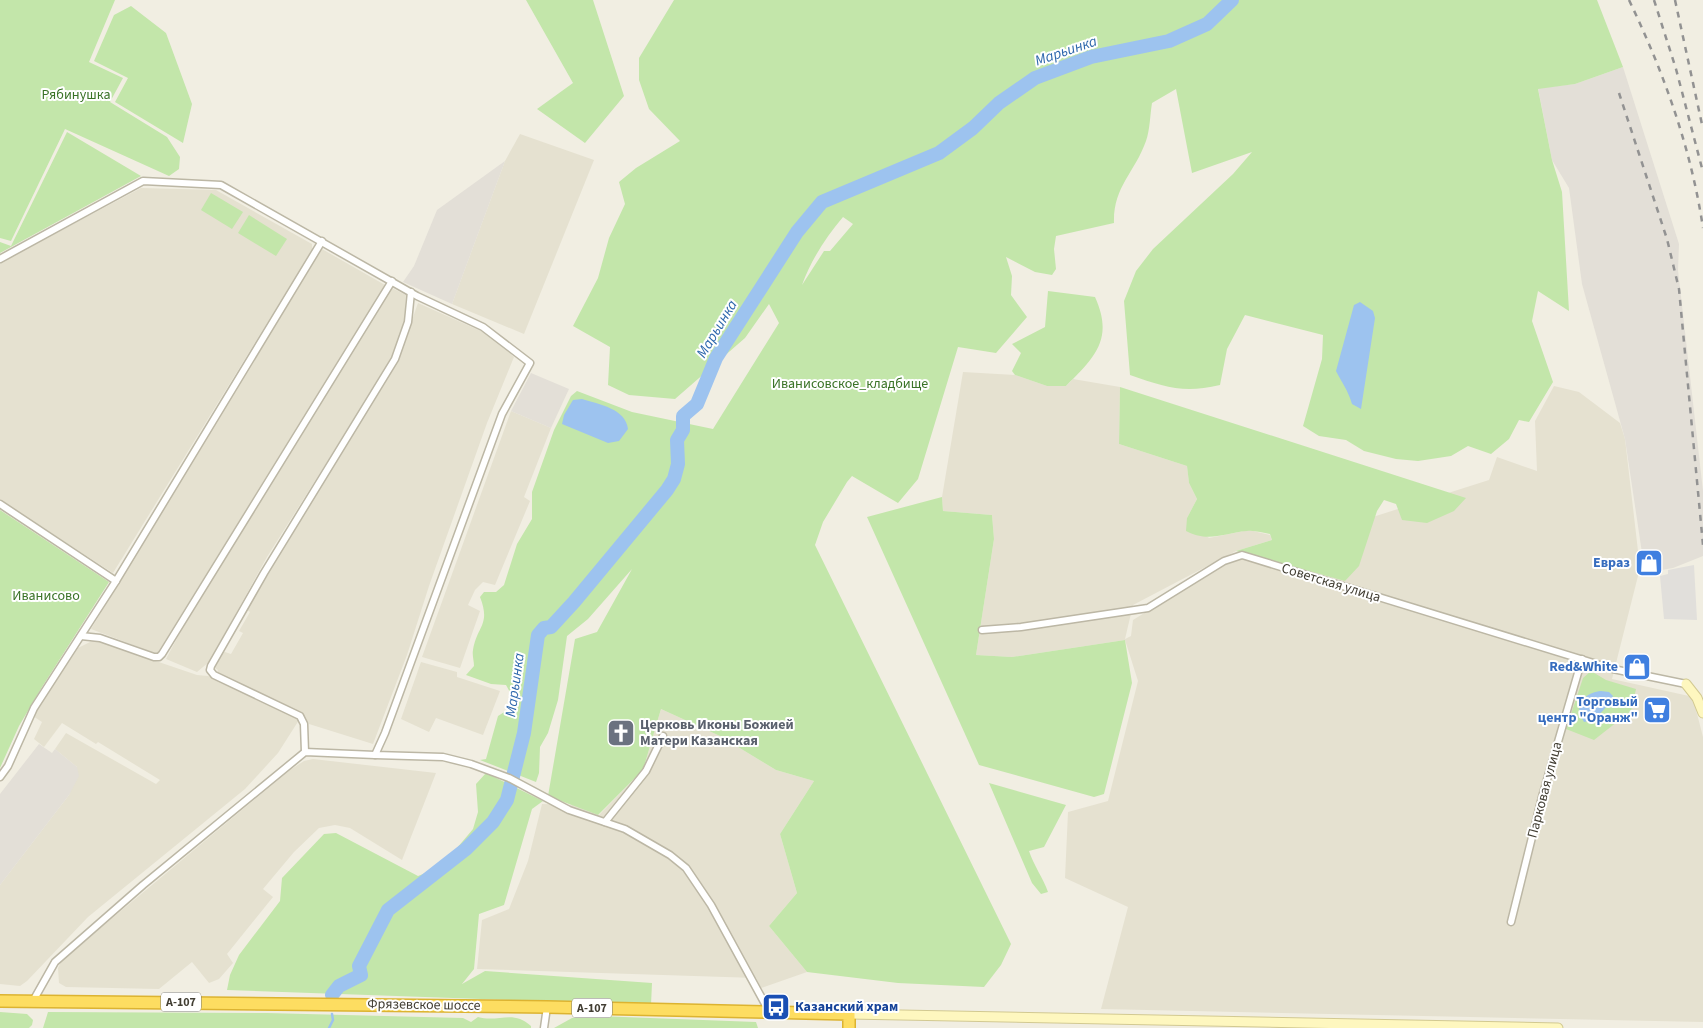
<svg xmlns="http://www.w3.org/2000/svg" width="1703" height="1028" viewBox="0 0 1703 1028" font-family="'Source Sans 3',sans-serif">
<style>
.residential{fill:#e5e1d0}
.industrial{fill:#e3dfd7}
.green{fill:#c3e6aa;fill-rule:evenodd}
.parking{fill:#e1dfdb}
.water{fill:#9dc3ef}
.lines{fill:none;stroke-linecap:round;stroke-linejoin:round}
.stream{stroke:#9dc3ef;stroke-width:2.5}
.river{stroke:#9dc3ef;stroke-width:14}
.street-casing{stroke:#bcb7a5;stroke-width:9}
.secondary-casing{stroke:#d2c991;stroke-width:11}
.highway-casing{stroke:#dcb331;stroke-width:14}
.street{stroke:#fff;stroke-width:6}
.secondary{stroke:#fef7bf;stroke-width:9}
.highway{stroke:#fddd61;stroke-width:11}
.rail{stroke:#929292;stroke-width:2.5;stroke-dasharray:6 6;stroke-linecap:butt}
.labels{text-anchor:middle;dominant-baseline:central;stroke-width:4;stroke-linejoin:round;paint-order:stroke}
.shield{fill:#fff;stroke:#7b7870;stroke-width:1}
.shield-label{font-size:12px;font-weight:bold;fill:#423e33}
.park-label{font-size:14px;fill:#3a7327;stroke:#fff}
.shop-label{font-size:14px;font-weight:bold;fill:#366cbe;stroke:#fff;text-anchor:end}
.street-label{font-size:14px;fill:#423e33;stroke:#fff}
.worship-label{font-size:14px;font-weight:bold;fill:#5b616d;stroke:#fff;text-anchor:start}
.transit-label{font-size:14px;font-weight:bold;fill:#164399;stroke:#fff;text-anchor:start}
.water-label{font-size:15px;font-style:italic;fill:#2d67ac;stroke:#fff}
</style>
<rect width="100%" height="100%" fill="#f1eee2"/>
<!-- residential -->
<g class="residential">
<path d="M520,134L594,160L524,334L452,304L505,161Z"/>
<path d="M141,188L216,190L312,244V250L113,573L0,500V263Z"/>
<path d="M322,249L385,285L157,654L91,629Z"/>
<path d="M392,288L406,295L404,324L395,354L267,557L209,662L197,672L166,659L182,629Z"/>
<path d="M418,303L492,336L514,357L487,423L429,586L407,655L373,744L309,724L305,716L217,673L218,670L213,667L222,651L231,654L243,633L239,631L250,612L247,610L281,547L398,360Z"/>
<path d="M963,372L1015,375L1047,386H1066L1073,379L1120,387L1119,444L1187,466L1189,483L1197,499L1187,518L1209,538L1249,530L1270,535L1272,540L1236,551L1133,605L1125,639L1131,636L1133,620L1222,565L1489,480L1497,457L1537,471L1535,421L1554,386L1579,392L1620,423L1625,439L1640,568L1612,679L1689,696L1694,702L1703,737V1022L1101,1009L1128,907L1065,878L1068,812L1108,801L1138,681L1125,640L1012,657L976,655L994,539L992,515L943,511L942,497Z"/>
<path d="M511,411L551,428L524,497L530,501L495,585L483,582L475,590L468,605L480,611L460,668L422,657Z"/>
<path d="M94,640L197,675L208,676L292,714L299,720L278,753L245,789L88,917L27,981L20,986L0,984V885L69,795L77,767L55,749L66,733L156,784L160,780L98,742L96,744L62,723L44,747L34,739L42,722L33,716L78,648Z"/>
<path d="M421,662L457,672V677L500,691L483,735L436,718L429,732L401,719Z"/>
<path d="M661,709L720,736L776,770L814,781L780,834L797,893L769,926L807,972L761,988L756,978L477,969L482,920L509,909L528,861L542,804L573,805L599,815L643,770Z"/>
<path d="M313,759L436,773L402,860L350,828L335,825L319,828L294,852L263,889L273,897L227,954L233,963L219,979L209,983L192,962L159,989L66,987L59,983L58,968L62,960L290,770L304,761Z"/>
</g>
<!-- industrial -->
<g class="industrial">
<path d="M1623,67L1679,244L1678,270L1703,491V556L1673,568L1645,573L1625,439L1582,284L1569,188L1552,160L1538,88L1575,84Z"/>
<path d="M505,161L452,304L403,282L414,266L437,210Z"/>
<path d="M531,373L569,389L551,428L511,411Z"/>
<path d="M39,744L52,753L55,749L77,767L79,776L69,795L0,885V794Z"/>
</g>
<!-- green -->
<g class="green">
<path d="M0,0H115L89,62L123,78L110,102L167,137L180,157L179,169L169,176L65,129L11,241L0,238Z"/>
<path d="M526,0H593L624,96L585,143L537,109L573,83Z"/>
<path d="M674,0H1597L1623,67L1575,84L1538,89L1552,160L1562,192L1569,311L1538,291L1532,321L1553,382L1529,422L1519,420L1509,439L1491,454L1468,446L1451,456L1418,461L1396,459L1364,451L1346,440L1319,436L1303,426L1322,359L1323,335L1245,315L1227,349L1220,385C1183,394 1165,387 1130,375L1124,301L1136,271L1153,249L1233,174L1252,152L1192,173L1176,89L1152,103C1150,115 1150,130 1146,141C1134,174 1113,187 1114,223L1056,236L1054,249L1056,269L1052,275L1035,272L1006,257L1012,276L1011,295L1027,317L996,353L958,347L918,479L898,503L852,476L847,482L823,522L815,545L1011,944L1001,965L984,987L898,983L807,972L769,926L797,893L780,834L814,781L776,770L720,736L661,709L643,770L598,815L548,796L575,639L597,632L632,569L588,619L567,636L558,700L548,733L540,747L539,773L536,782L480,760L486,759L498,716L509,709L511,694L506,685L491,684L466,675L474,666C474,661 472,655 473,650C477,626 491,625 480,597L484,592H496L504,585L517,544L532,519V492L554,430L571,396L577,391L632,412L713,429L779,323L769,304L745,338L675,399L629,395L608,385L610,347L573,326L598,278L609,238L625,204L619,182L636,168L680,141L649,109L639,80V58ZM843,217L853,224L830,251H824L802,285C811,260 826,237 843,217Z"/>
<path d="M131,6L166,33L192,104L183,143L115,102L128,78L94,61L114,15Z"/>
<path d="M67,132L141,176L0,253V242L11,246Z"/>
<path d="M211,193L243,212L232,229L201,210Z"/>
<path d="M249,215L287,239L276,256L238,233Z"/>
<path d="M1048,291L1095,297C1114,339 1095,357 1066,386H1047L1015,375L1012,371L1021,353L1012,344L1045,327Z"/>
<path d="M1120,387L1466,498L1454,511L1427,523L1402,520L1396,504L1384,500L1377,511L1359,566L1345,581L1236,551L1272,540L1270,534C1263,533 1254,530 1247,531C1223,533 1209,543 1186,531L1187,518L1197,499L1189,483L1187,466L1119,444Z"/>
<path d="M942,497L943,511L992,515L994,539L976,655L1012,657L1125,640L1132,683L1104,794L1094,797L979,765L867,517Z"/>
<path d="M0,510L109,582L42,687L19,726L0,768Z"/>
<path d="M1591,671L1606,680L1636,689L1631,711L1594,740L1566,729L1583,678Z"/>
<path d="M486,773L543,801L532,809L504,905L479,914L474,969L462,984L485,971L652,983L651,1005L227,990L230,975L239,955L280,901L282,878L324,834L336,833L418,876L441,867L473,829L478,812L476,784Z"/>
<path d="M989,783L1066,805L1044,847L1029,851C1034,866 1043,878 1048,892L1041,894L1032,883Z"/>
<path d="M0,1012L27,1014L33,1020L32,1025L29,1028H0Z"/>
<path d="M48,1012L267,1013L463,1018L471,1022L478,1017C498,1023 513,1009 531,1026V1028H43Z"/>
<path d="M597,1016L756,1022L758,1028H554L572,1018Z"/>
</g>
<!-- parking -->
<path class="parking" d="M1694,565L1697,620L1664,619L1660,576L1668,574V570Z"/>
<!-- water -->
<g class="water">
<path d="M1360,302L1373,311L1375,318L1361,409L1352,404C1348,390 1342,383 1336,371L1354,305Z"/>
<path d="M582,399C599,404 626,409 628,429L619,441L608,443L562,424L564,415L573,400Z"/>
<path d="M1601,691L1609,692L1613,696C1609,706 1596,720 1584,722L1579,713C1579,699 1589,692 1601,691Z"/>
</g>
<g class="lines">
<!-- stream -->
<path class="stream" d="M329,1028L333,1020L332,1014"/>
<!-- river -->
<path class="river" d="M332,995L339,986L361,975L359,966L388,910L466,849L493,822L507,800L524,733L538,635L544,628L551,627L574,602L667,490L674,479L678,464L677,440L683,430V416L697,404L716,358L797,232L822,202L939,153L973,128L999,103L1035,78L1091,57L1169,41L1207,24L1232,0"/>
<!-- street casing -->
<g class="street-casing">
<g id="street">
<path d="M0,259L143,181L221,185L417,296L483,327L530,363L502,414L385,733L375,755L443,757L471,764L509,778L569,810L625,829L670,855L686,868L711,905L770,1013"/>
<path d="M0,504L116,581"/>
<path d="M982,630L1021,627L1148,608L1224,561L1242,555L1613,669L1686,684"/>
<path d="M81,636L100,638L154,657H159L162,654L392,281"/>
<path d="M305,752L304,724L300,716L214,675L210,670L211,666L264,573L395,359L408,322L411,292"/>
<path d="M0,777L8,766L34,708L116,581L322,241"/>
<path d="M605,822L646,771L663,736"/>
<path d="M1511,922L1542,797L1582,659"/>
<path d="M33,1001L55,962L143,885L305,752L375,755"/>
<path d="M544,1028L547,1007"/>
</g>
</g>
<!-- secondary casing -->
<g class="secondary-casing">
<g id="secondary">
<path d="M1686,684L1697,698L1703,713"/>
<path d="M849,1014L1558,1028"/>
</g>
</g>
<!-- highway casing -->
<g class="highway-casing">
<path id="highway" d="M0,1001L547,1007L849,1014V1028"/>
</g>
<!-- street -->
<use href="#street" class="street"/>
<!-- secondary -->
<use href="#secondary" class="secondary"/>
<!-- highway -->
<use href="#highway" class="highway"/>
<!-- rail -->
<g class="rail">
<path d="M1629,0C1664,73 1691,148 1703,228"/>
<path d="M1654,0L1676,69L1703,172"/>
<path d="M1675,0L1703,129"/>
<path d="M1619,93L1667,239L1679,289L1703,545"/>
</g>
</g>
<!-- icons -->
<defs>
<g id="shop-square" transform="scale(1.4375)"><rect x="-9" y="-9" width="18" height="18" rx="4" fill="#3f7fe0" stroke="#fff"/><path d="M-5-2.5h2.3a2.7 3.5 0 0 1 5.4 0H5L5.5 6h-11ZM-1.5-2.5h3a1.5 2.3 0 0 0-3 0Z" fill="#fff"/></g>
<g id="supermarket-square" transform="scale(1.4375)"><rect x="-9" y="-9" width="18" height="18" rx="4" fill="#3f7fe0" stroke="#fff"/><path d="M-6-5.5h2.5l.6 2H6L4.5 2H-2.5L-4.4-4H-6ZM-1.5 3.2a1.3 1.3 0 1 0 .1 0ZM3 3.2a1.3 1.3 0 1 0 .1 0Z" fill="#fff"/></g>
<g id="church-square" transform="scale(1.4375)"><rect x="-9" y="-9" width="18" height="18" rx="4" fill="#6b7280" stroke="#fff"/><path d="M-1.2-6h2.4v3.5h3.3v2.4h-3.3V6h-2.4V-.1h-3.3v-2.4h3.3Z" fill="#fff"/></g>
<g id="bus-square" transform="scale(1.4375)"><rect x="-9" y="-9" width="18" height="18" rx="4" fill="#1a4fb4" stroke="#fff"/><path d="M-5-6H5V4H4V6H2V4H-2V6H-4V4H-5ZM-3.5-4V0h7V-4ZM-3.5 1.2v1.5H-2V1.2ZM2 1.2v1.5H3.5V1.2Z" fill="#fff"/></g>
</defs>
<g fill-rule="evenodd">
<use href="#shop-square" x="1649" y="563"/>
<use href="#shop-square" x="1637" y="667"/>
<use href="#supermarket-square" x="1657" y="710"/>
<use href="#church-square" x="621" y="733"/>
<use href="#bus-square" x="776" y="1007"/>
</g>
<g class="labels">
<!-- shield labels -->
<g class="shield">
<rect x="161" y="992.5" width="40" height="19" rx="4"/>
<rect x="572" y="998.5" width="40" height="19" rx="4"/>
</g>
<g class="shield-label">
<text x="181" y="1002">А-107</text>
<text x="592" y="1008">А-107</text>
</g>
<!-- park labels -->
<g class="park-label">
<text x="76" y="95">Рябинушка</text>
<text x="850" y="384">Иванисовское_кладбище</text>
<text x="46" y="596">Иванисово</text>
</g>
<!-- shop labels -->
<g class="shop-label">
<text x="1630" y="563">Евраз</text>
<text x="1618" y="667">Red&amp;White</text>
<text x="1638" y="702">Торговый<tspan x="1638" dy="16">центр "Оранж"</tspan></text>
</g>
<!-- street labels -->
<g class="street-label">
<text transform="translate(1331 583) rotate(17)">Советская улица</text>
<text transform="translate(1545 790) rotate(-75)">Парковая улица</text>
<text transform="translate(424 1005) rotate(1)">Фрязевское шоссе</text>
</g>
<!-- worship labels -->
<g class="worship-label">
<text x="640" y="725">Церковь Иконы Божией<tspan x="640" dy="16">Матери Казанская</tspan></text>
</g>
<!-- transit labels -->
<g class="transit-label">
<text x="795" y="1007">Казанский храм</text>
</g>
<!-- water labels -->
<g class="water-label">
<text transform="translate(1066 51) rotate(-19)">Марьинка</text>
<text transform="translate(717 329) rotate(-59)">Марьинка</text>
<text transform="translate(515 685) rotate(-82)">Марьинка</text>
</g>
</g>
</svg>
